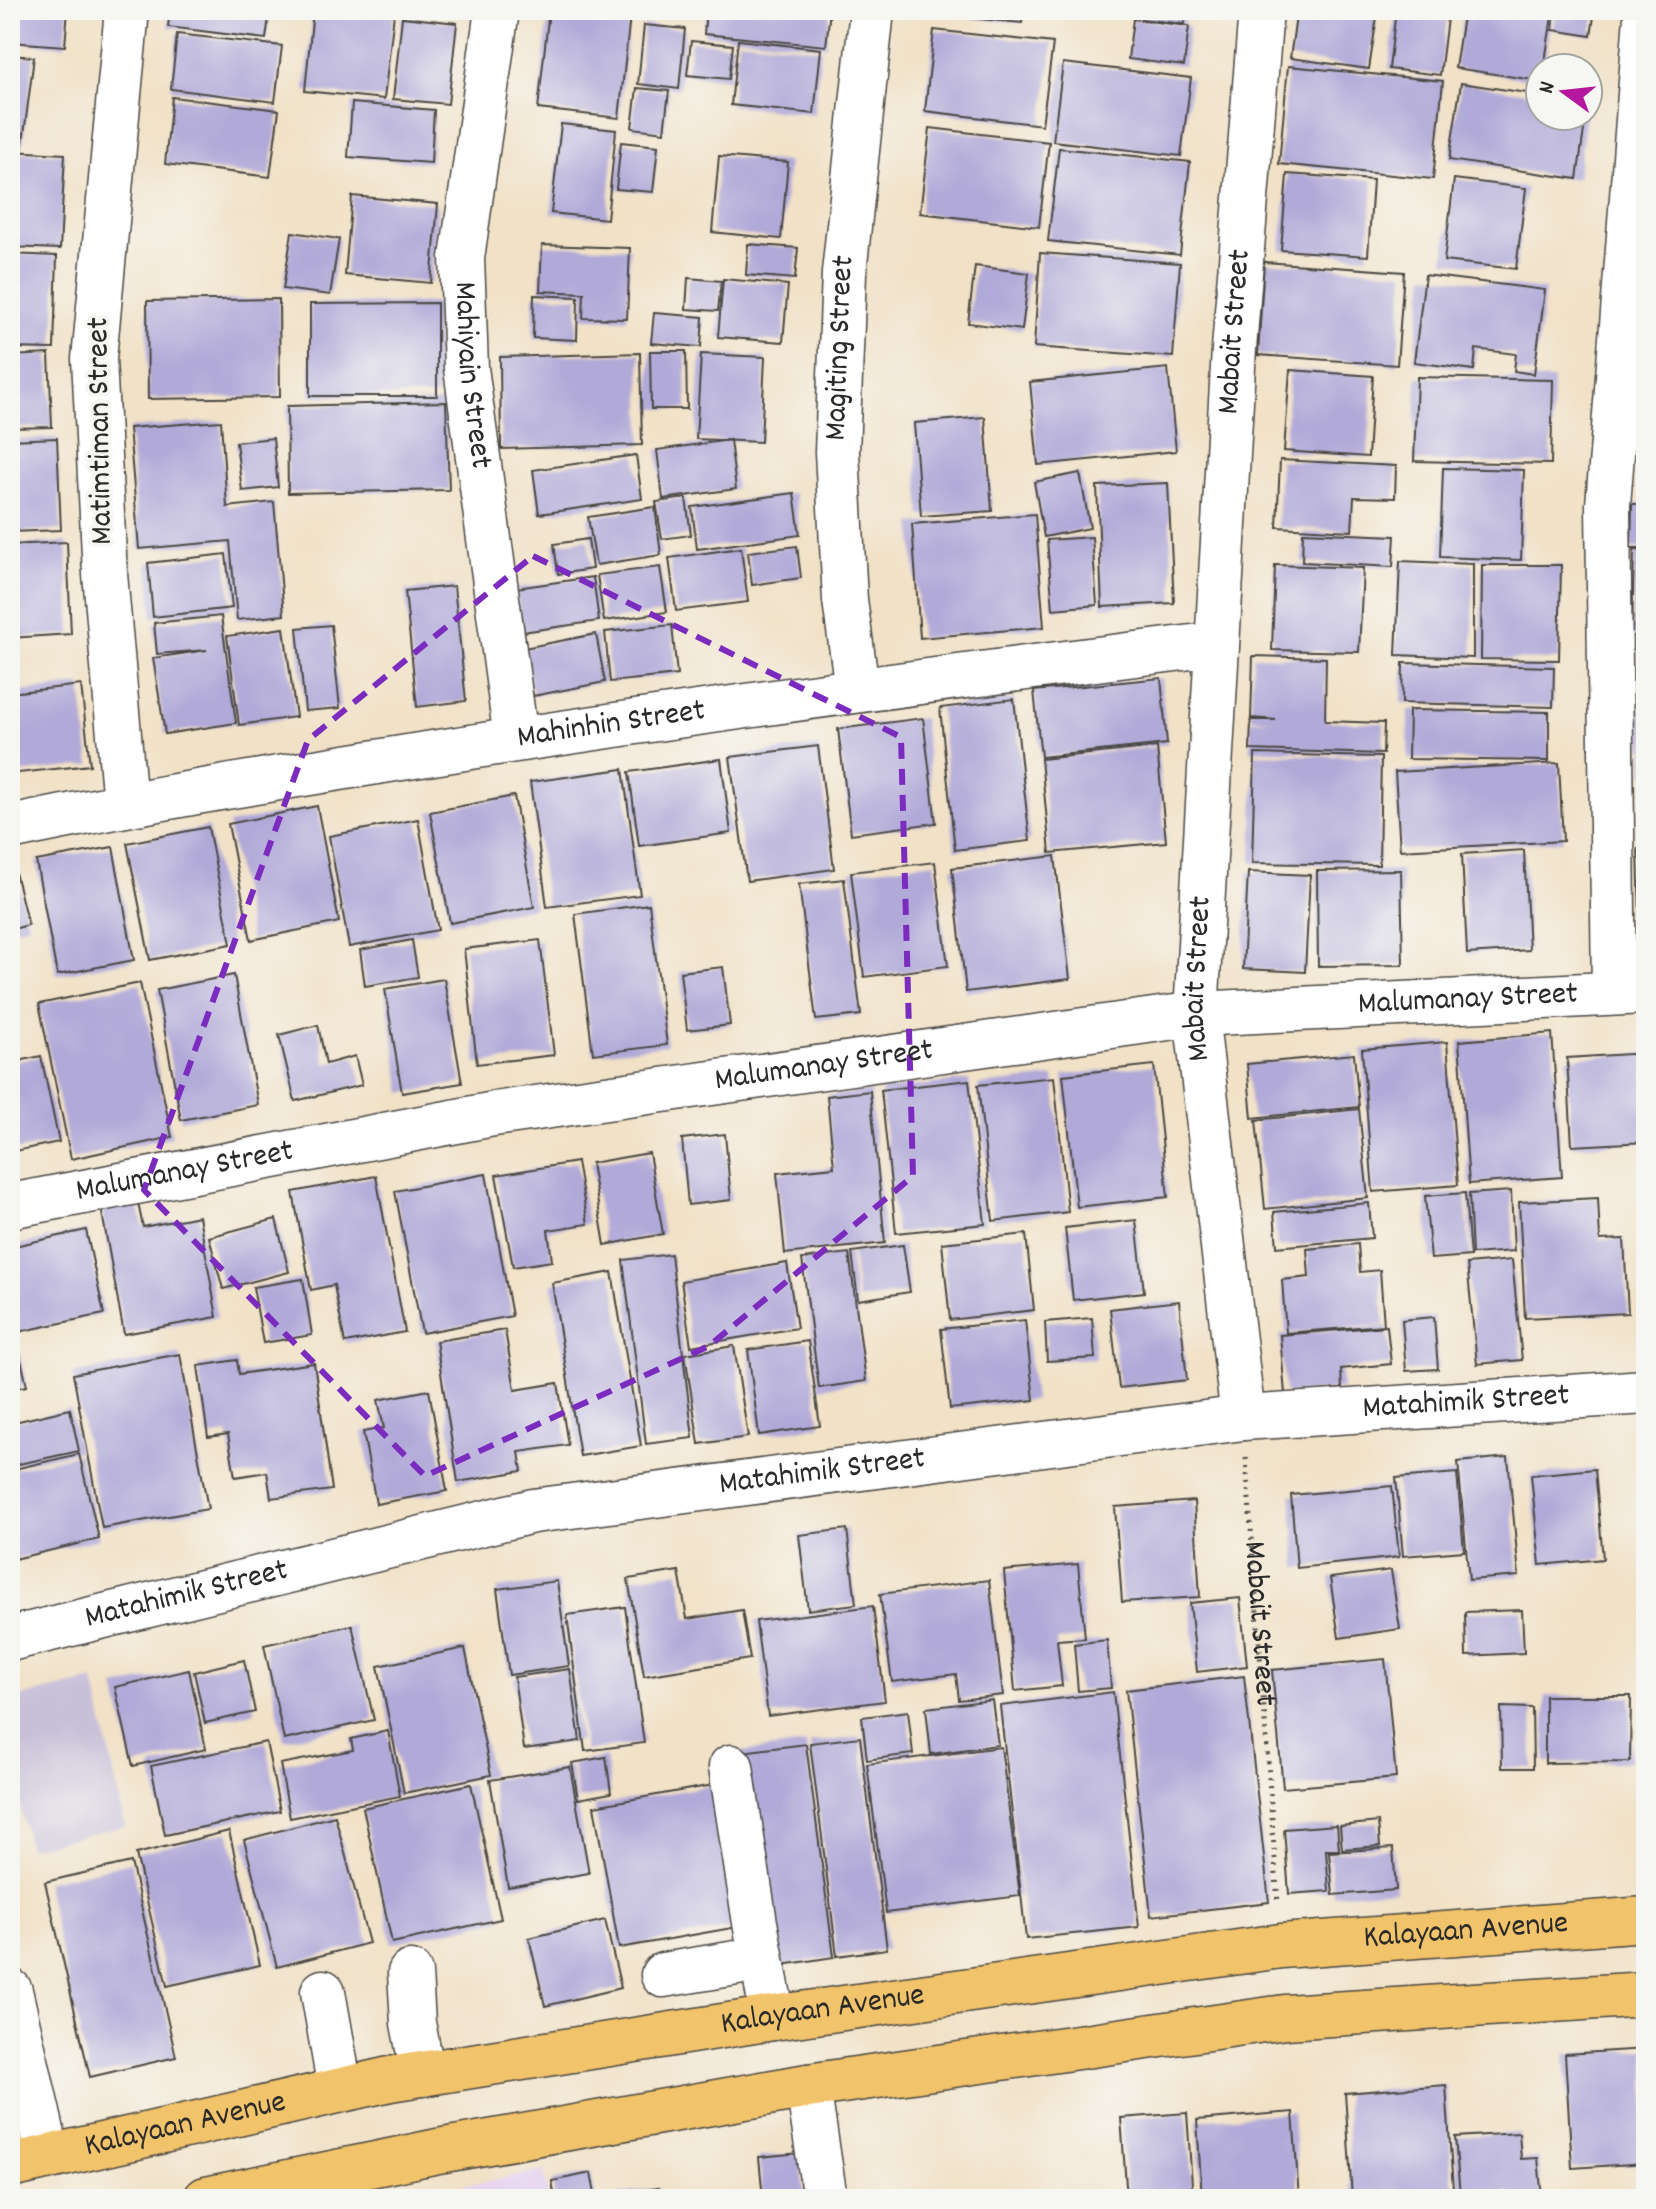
<svg xmlns="http://www.w3.org/2000/svg" width="1656" height="2209" viewBox="0 0 1656 2209" font-family="Dekko,sans-serif">
<style>
.built{fill:#e6d3f0}
.industrial{fill:#c8c0d8}
.building{fill:#b1a9d8}
.lines{fill:none;stroke-linecap:round;stroke-linejoin:round}
.minor-casing{stroke:#494642;stroke-width:47}
.major-casing{stroke:#494642;stroke-width:47}
.path{stroke:#494642;stroke-width:5;stroke-dasharray:2 6;stroke-linecap:butt}
.minor{stroke:#fff;stroke-width:44}
.major{stroke:#f1c36a;stroke-width:44}
.marked{fill:none;stroke:#7b2cbf;stroke-width:6;stroke-dasharray:16 10;stroke-linejoin:round}
.labels{text-anchor:middle;dominant-baseline:central;stroke-width:8;stroke-linejoin:round;paint-order:stroke}
.street-label{font-size:32px;fill:#2b2b2b;stroke:#f6f6f2}
</style>
<rect width="100%" height="100%" fill="#f6f6f2"/>
<filter id="ink" filterUnits="userSpaceOnUse"><feTurbulence type="fractalNoise" baseFrequency=".0125" numOctaves="2"/><feDisplacementMap in="SourceGraphic" scale="16" xChannelSelector="R" yChannelSelector="G"/><feConvolveMatrix kernelMatrix="1 2 1 2 8 2 1 2 1" color-interpolation-filters="sRGB"/></filter>
<filter id="wash" filterUnits="userSpaceOnUse"><feTurbulence type="fractalNoise" baseFrequency=".006" numOctaves="4" result="noise"/><feDisplacementMap in="SourceGraphic" scale="32" xChannelSelector="R" yChannelSelector="G"/><feGaussianBlur stdDeviation="1.8" result="paint"/><feColorMatrix in="noise" values="0 0 0 0 0 0 0 0 0 0 0 0 0 0 0 0 0 1.4 0 .05"/><feComposite in="paint" operator="in"/></filter>
<g filter="url(#wash)">
<rect width="100%" height="100%" fill="#f1e1c6"/>
<!-- built -->
<path class="built" d="M544,2171L549,2199H433L432,2191Z"/>
<!-- industrial -->
<path class="industrial" d="M94,1680L125,1826L29,1848L10,1759V1699Z"/>
<g id="blocks">
<!-- building -->
<g class="building">
<path d="M10,10H68L65,46L10,42Z"/>
<path d="M170,10H270L266,39L168,27Z"/>
<path d="M313,10H359L394,14L384,99L305,91Z"/>
<path d="M549,10H589L630,15L619,118L538,109Z"/>
<path d="M706,10H830L826,46L704,34Z"/>
<path d="M947,10H1024L1022,23L947,16Z"/>
<path d="M1142,10H1186L1184,24L1141,19Z"/>
<path d="M1297,10H1378L1369,69L1290,58Z"/>
<path d="M1396,10H1448L1440,75L1389,69Z"/>
<path d="M1464,10H1553L1544,68H1540V81L1455,68Z"/>
<path d="M1555,10H1595L1591,36L1553,30Z"/>
<path d="M402,17L457,23L448,104L393,99Z"/>
<path d="M1133,19L1189,26L1184,66L1128,59Z"/>
<path d="M644,25L685,29L679,89L638,84Z"/>
<path d="M934,30L1053,43L1042,125L925,111Z"/>
<path d="M177,34L282,46L275,102L171,89Z"/>
<path d="M738,40L821,49L814,114L731,105Z"/>
<path d="M691,41L733,45L729,79L687,75Z"/>
<path d="M10,55L34,57L22,150L10,149Z"/>
<path d="M1063,63L1191,78L1181,156L1053,141Z"/>
<path d="M1288,66L1443,81L1433,179L1279,164Z"/>
<path d="M1461,83L1540,95V116H1586L1577,179L1449,160Z"/>
<path d="M637,88L669,91L664,132L632,128Z"/>
<path d="M172,97L279,110L270,177L165,164Z"/>
<path d="M352,103L434,110L431,163L348,157Z"/>
<path d="M561,124L616,130L607,219L551,213Z"/>
<path d="M930,128L1049,142L1039,227L920,213Z"/>
<path d="M621,142L658,146L653,192L616,189Z"/>
<path d="M1059,148L1190,162L1180,255L1048,241Z"/>
<path d="M10,151L65,154L60,249L10,247Z"/>
<path d="M719,156L788,162L781,239L712,232Z"/>
<path d="M1287,174L1373,180L1368,256L1281,250Z"/>
<path d="M1454,179L1526,188L1516,269L1444,261Z"/>
<path d="M352,196L438,204L431,283L345,275Z"/>
<path d="M292,232L339,239L330,295L283,289Z"/>
<path d="M748,244L798,248L795,279L746,275Z"/>
<path d="M542,245L630,248L627,319L583,318L584,293L540,291Z"/>
<path d="M1040,253L1180,263L1173,357L1034,347Z"/>
<path d="M10,254L57,256L54,349L10,348Z"/>
<path d="M1264,262L1404,272L1397,365L1258,355Z"/>
<path d="M975,266L1029,273L1022,330L968,323Z"/>
<path d="M1425,275L1545,290L1534,374L1514,371L1516,354L1476,349L1474,370L1414,362Z"/>
<path d="M688,278L721,281L718,311L686,309Z"/>
<path d="M723,279L788,285L783,342L718,337Z"/>
<path d="M534,295L578,297L577,340L533,338Z"/>
<path d="M279,299L280,397L148,399L147,301Z"/>
<path d="M437,303V396H310V304Z"/>
<path d="M654,313L703,317L701,347L651,343Z"/>
<path d="M650,351H686L687,409H651Z"/>
<path d="M640,353L642,445L501,449L500,357Z"/>
<path d="M49,354L52,427L10,428V356Z"/>
<path d="M701,354L765,357L761,442L696,439Z"/>
<path d="M1168,368L1176,451L1038,465L1030,382Z"/>
<path d="M1290,370L1373,376L1368,457L1284,451Z"/>
<path d="M1417,377L1553,380L1551,464L1414,461Z"/>
<path d="M446,402L449,490L288,493L287,406Z"/>
<path d="M985,417L992,511L921,516L914,423Z"/>
<path d="M221,421L227,507L274,502L284,615L237,620L230,541L139,549L129,428Z"/>
<path d="M57,438L61,530L10,532V440Z"/>
<path d="M273,438L278,487L242,491L236,442Z"/>
<path d="M730,440L736,489L663,499L657,450Z"/>
<path d="M636,455L642,499L539,514L533,470Z"/>
<path d="M1280,460L1396,466L1395,498L1354,497L1352,531L1277,527Z"/>
<path d="M1443,468L1524,470L1521,560L1440,557Z"/>
<path d="M1080,473L1090,528L1044,537L1034,482Z"/>
<path d="M1168,483L1174,603L1102,607L1097,486Z"/>
<path d="M794,493L800,535L697,549L692,507Z"/>
<path d="M686,498L691,535L662,539L656,502Z"/>
<path d="M1632,504H1646V548H1631Z"/>
<path d="M655,507L661,555L596,565L588,517Z"/>
<path d="M1035,514L1044,627L920,638L912,524Z"/>
<path d="M1303,532L1395,536L1393,567L1302,562Z"/>
<path d="M1092,537L1097,605L1053,609L1047,540Z"/>
<path d="M588,539L592,569L558,574L554,544Z"/>
<path d="M67,542L71,634L10,638V545Z"/>
<path d="M797,546L801,578L752,585L748,552Z"/>
<path d="M741,548L748,602L676,611L669,558Z"/>
<path d="M1634,550L1646,551V636H1632Z"/>
<path d="M226,554L232,608L153,617L148,563Z"/>
<path d="M1400,561L1473,564V658L1396,655Z"/>
<path d="M1275,565L1363,568L1359,652L1272,650Z"/>
<path d="M1482,565H1561L1559,660L1481,659Z"/>
<path d="M660,567L667,612L604,621L597,575Z"/>
<path d="M593,577L599,621L522,632L516,588Z"/>
<path d="M454,586L466,701L417,707L405,591Z"/>
<path d="M221,616L236,723L165,734L153,658L207,650L157,654L154,623Z"/>
<path d="M331,625L340,708L305,711L297,628Z"/>
<path d="M672,625L677,675L610,682L605,632Z"/>
<path d="M284,628L296,717L239,725L227,636Z"/>
<path d="M596,634L605,682L533,696L524,648Z"/>
<path d="M1640,641H1646V690H1639Z"/>
<path d="M1253,656L1326,658L1325,721L1384,723L1383,754L1250,750L1251,720H1276L1251,718Z"/>
<path d="M1403,663L1554,667L1553,707L1402,703Z"/>
<path d="M1161,678L1167,744L1041,757L1034,691Z"/>
<path d="M81,685L90,765L10,774V693Z"/>
<path d="M1639,698H1646V749H1642Z"/>
<path d="M1014,699L1030,841L955,850L940,708Z"/>
<path d="M1409,710L1549,712V761L1408,759Z"/>
<path d="M923,718L936,823L851,834L838,729Z"/>
<path d="M818,746L834,869L747,881L730,757Z"/>
<path d="M1157,747L1166,842L1050,853L1041,759Z"/>
<rect x="1643" y="751" width="3" height="24"/>
<path d="M1255,754L1381,757L1379,865L1252,863Z"/>
<path d="M721,759L731,833L639,846L629,772Z"/>
<path d="M1559,763L1563,841L1400,850L1395,772Z"/>
<path d="M623,769L640,895L547,907L530,782Z"/>
<path d="M514,796L534,907L450,923L430,812Z"/>
<path d="M317,806L339,922L251,940L228,824Z"/>
<path d="M418,819L438,930L349,947L329,836Z"/>
<path d="M208,827L231,944L150,960L127,843Z"/>
<path d="M113,847L134,960L57,975L36,861Z"/>
<path d="M1638,849H1646V950H1641Z"/>
<path d="M1524,850L1529,950L1467,954L1462,854Z"/>
<path d="M10,852L28,925L10,930Z"/>
<path d="M1055,856L1070,979L966,992L952,868Z"/>
<path d="M935,862L948,966L864,977L851,872Z"/>
<path d="M1401,870L1403,965L1318,966L1317,871Z"/>
<path d="M1248,872L1310,875L1305,972L1243,969Z"/>
<path d="M844,879L861,1015L816,1020L799,884Z"/>
<path d="M649,904L667,1045L593,1054L575,914Z"/>
<path d="M412,940L418,977L365,986L360,950Z"/>
<path d="M540,940L554,1055L477,1064L464,949Z"/>
<path d="M723,967L730,1025L687,1030L680,972Z"/>
<path d="M234,975L258,1105L181,1120L157,990Z"/>
<path d="M444,979L462,1083L402,1093L385,989Z"/>
<path d="M140,983L172,1137L71,1159L39,1004Z"/>
<path d="M318,1025L326,1064L355,1056L362,1085L295,1101L279,1035Z"/>
<path d="M1552,1033L1562,1177L1469,1184L1459,1041Z"/>
<path d="M1447,1042L1458,1185L1373,1192L1362,1049Z"/>
<path d="M1645,1053L1646,1142L1572,1146L1567,1058Z"/>
<path d="M1354,1054L1359,1107L1252,1118L1247,1064Z"/>
<path d="M41,1056L59,1142L10,1152V1063Z"/>
<path d="M1154,1065L1168,1197L1077,1207L1063,1075Z"/>
<path d="M1054,1077L1068,1212L993,1221L978,1085Z"/>
<path d="M969,1080L985,1224L896,1233L881,1090Z"/>
<path d="M870,1091L885,1243L785,1254L777,1173L834,1167L827,1096Z"/>
<path d="M1359,1109L1368,1198L1265,1209L1256,1120Z"/>
<path d="M725,1134L731,1200L688,1205L682,1139Z"/>
<path d="M649,1153L663,1234L605,1245L591,1163Z"/>
<path d="M577,1162L588,1224L548,1230L552,1261L513,1267L496,1175Z"/>
<path d="M486,1174L512,1316L422,1333L395,1191Z"/>
<path d="M376,1176L405,1332L345,1343L334,1285L311,1290L293,1192Z"/>
<path d="M135,1189L143,1227L199,1216L217,1317L124,1334L99,1196Z"/>
<path d="M1511,1191L1514,1251L1472,1254L1469,1194Z"/>
<path d="M1465,1193L1470,1256L1431,1259L1425,1196Z"/>
<path d="M1598,1198L1600,1240L1624,1239L1628,1313L1525,1318L1519,1202Z"/>
<path d="M1369,1203L1372,1238L1277,1247L1274,1212Z"/>
<path d="M276,1219L289,1272L223,1289L209,1237Z"/>
<path d="M1136,1220L1144,1292L1073,1300L1065,1228Z"/>
<path d="M86,1230L104,1314L18,1332L10,1296V1247Z"/>
<path d="M1026,1234L1034,1310L950,1320L942,1243Z"/>
<path d="M1358,1244L1360,1272L1380,1270L1384,1325L1286,1333L1282,1280L1309,1277L1307,1249Z"/>
<path d="M903,1245L910,1292L858,1300L852,1252Z"/>
<path d="M849,1253L866,1381L819,1388L802,1259Z"/>
<path d="M671,1254L693,1438L646,1444L623,1260Z"/>
<path d="M1512,1260L1522,1360L1477,1364L1467,1264Z"/>
<path d="M787,1263L797,1328L691,1346L681,1281Z"/>
<path d="M612,1272L641,1446L580,1456L552,1283Z"/>
<path d="M303,1279L312,1335L263,1343L253,1287Z"/>
<path d="M1179,1301L1187,1380L1119,1388L1110,1309Z"/>
<path d="M10,1312L27,1386L10,1389Z"/>
<path d="M1434,1317L1438,1369L1406,1371L1402,1320Z"/>
<path d="M1092,1318L1095,1358L1047,1361L1045,1322Z"/>
<path d="M1025,1320L1034,1400L950,1409L941,1329Z"/>
<path d="M1387,1326L1391,1364L1341,1369L1342,1389L1285,1394L1280,1335Z"/>
<path d="M505,1330L515,1390L558,1383L568,1445L519,1452L522,1471L458,1482L436,1341Z"/>
<path d="M808,1341L820,1426L759,1435L748,1350Z"/>
<path d="M734,1346L748,1437L699,1444L685,1354Z"/>
<path d="M180,1354L208,1509L102,1528L73,1374Z"/>
<path d="M237,1360L239,1374L314,1363L332,1490L271,1498L267,1472L235,1477L228,1434L208,1437L198,1366Z"/>
<path d="M429,1390L447,1491L376,1504L363,1432L384,1428L378,1400Z"/>
<path d="M70,1409L79,1451L10,1466V1423Z"/>
<path d="M79,1454L99,1539L10,1560V1470Z"/>
<path d="M1508,1457L1519,1576L1469,1580L1458,1462Z"/>
<path d="M1595,1469L1603,1559L1540,1565L1531,1475Z"/>
<path d="M1457,1473L1464,1551L1403,1556L1396,1478Z"/>
<path d="M1392,1486L1399,1557L1297,1568L1291,1495Z"/>
<path d="M1194,1501L1200,1597L1122,1602L1115,1507Z"/>
<path d="M847,1529L856,1604L808,1610L799,1535Z"/>
<path d="M1078,1564L1085,1638L1057,1640L1062,1686L1015,1691L1004,1571Z"/>
<path d="M1391,1570L1400,1629L1339,1638L1330,1578Z"/>
<path d="M679,1571L687,1619L742,1610L750,1659L644,1676L628,1579Z"/>
<path d="M989,1580L1003,1695L959,1700L956,1674L892,1682L880,1594Z"/>
<path d="M557,1581L569,1666L509,1675L497,1589Z"/>
<path d="M1240,1598L1247,1666L1197,1672L1190,1603Z"/>
<path d="M873,1606L885,1701L768,1716L756,1621Z"/>
<path d="M625,1607L644,1743L585,1751L567,1615Z"/>
<path d="M1522,1610L1524,1653L1466,1656L1465,1612Z"/>
<path d="M352,1625L374,1720L284,1740L264,1645Z"/>
<path d="M1107,1640L1111,1688L1078,1691L1074,1644Z"/>
<path d="M465,1648L491,1775L404,1793L378,1666Z"/>
<path d="M1385,1659L1396,1778L1283,1788L1272,1670Z"/>
<path d="M244,1660L255,1712L205,1723L194,1672Z"/>
<path d="M570,1669L580,1741L524,1749L514,1677Z"/>
<path d="M189,1670L206,1749L133,1766L115,1687Z"/>
<path d="M1244,1676L1269,1902L1151,1916L1126,1690Z"/>
<path d="M1113,1692L1139,1927L1026,1939L1000,1706Z"/>
<path d="M1545,1696H1631L1630,1762L1545,1763Z"/>
<path d="M992,1700L998,1745L931,1754L926,1708Z"/>
<path d="M1501,1707L1532,1708L1533,1768H1502Z"/>
<path d="M908,1711L913,1754L867,1760L862,1717Z"/>
<path d="M388,1731L400,1796L290,1818L280,1764L353,1750L351,1739Z"/>
<path d="M860,1737L887,1949L837,1956L810,1743Z"/>
<path d="M266,1742L280,1811L165,1835L151,1766Z"/>
<path d="M806,1744L834,1957L769,1967L741,1752Z"/>
<path d="M1001,1747L1020,1896L886,1913L867,1764Z"/>
<path d="M606,1757L611,1793L578,1799L572,1763Z"/>
<path d="M570,1767L589,1873L508,1887L490,1780Z"/>
<path d="M725,1783L749,1925L619,1948L594,1806Z"/>
<path d="M471,1784L501,1919L392,1943L363,1808Z"/>
<path d="M335,1816L369,1943L277,1967L244,1840Z"/>
<path d="M1378,1822L1380,1846L1342,1849L1340,1826Z"/>
<path d="M1337,1825L1339,1850H1326L1329,1891L1289,1894L1284,1829Z"/>
<path d="M229,1831L260,1965L167,1986L136,1854Z"/>
<path d="M1393,1848L1396,1890L1333,1895L1329,1852Z"/>
<path d="M131,1862L176,2057L90,2077L45,1882Z"/>
<path d="M605,1920L621,1988L545,2006L529,1938Z"/>
<path d="M1646,2049V2163L1572,2168L1565,2054Z"/>
<path d="M1446,2085L1453,2190L1352,2198L1345,2093Z"/>
<path d="M1293,2112L1299,2199H1202L1197,2120Z"/>
<path d="M1187,2113L1193,2199H1127L1121,2118Z"/>
<path d="M1519,2133L1521,2159L1538,2158L1542,2199H1510L1509,2192L1460,2196L1455,2137Z"/>
<path d="M800,2153L804,2199H763L759,2157Z"/>
<path d="M591,2173L596,2199H555L552,2181Z"/>
<path d="M658,2188L660,2199H617L616,2195Z"/>
</g>
</g>
</g>
<g filter="url(#ink)">
<use href="#blocks" fill-opacity="0" stroke="#494642" stroke-width="2"/>
<g class="lines">
<!-- minor casing -->
<g class="minor-casing">
<g id="minor">
<path id="s2" d="M497,10L462,258L466,368L516,739"/>
<path id="s3" d="M857,689L845,600L837,452L844,273L872,10"/>
<path d="M125,804L105,574L94,359L127,10"/>
<path id="s4" d="M10,828C152,798 295,775 439,752C697,711 957,676 1216,644"/>
<path d="M1614,993L1608,505L1646,17"/>
<path id="s5" d="M10,1206L494,1114L1196,1014L1646,992"/>
<path id="s6" d="M1243,1418L1196,1014L1234,349L1261,10"/>
<path id="s7" d="M10,1639L533,1511L1243,1418L1646,1392"/>
<path d="M731,1767L755,1923L773,2018"/>
<path d="M410,1973L413,2023L423,2074"/>
<path d="M663,1975L761,1959"/>
<path d="M10,1991L48,2157"/>
<path d="M323,1992L340,2089"/>
<path d="M808,2086L825,2199"/>
</g>
</g>
<!-- major casing -->
<g class="major-casing">
<g id="major">
<path id="s8" d="M10,2166L390,2079L773,2018L1281,1946L1646,1919"/>
<path d="M206,2199L438,2151L808,2086L1285,2017L1646,1994"/>
</g>
</g>
<!-- path -->
<path class="path" id="s1" d="M1246,1458L1278,1903"/>
<!-- minor -->
<use href="#minor" class="minor"/>
<!-- major -->
<use href="#major" class="major"/>
</g>
</g>
<!-- marked area -->
<path class="marked" d="M533,556L901,737L913,1176L709,1346L425,1476L144,1190L308,740Z"/>
<g class="labels">
<!-- street labels -->
<g class="street-label">
<text stroke="none"><textPath href="#s6" startOffset="1090">Mabait Street</textPath></text>
<text stroke="none"><textPath href="#s3" startOffset="342">Magiting Street</textPath></text>
<text stroke="none"><textPath href="#s2" startOffset="368">Mahiyain Street</textPath></text>
<text transform="translate(102 431) rotate(-91)">Matimtiman Street</text>
<text stroke="none"><textPath href="#s4" startOffset="610">Mahinhin Street</textPath></text>
<text stroke="none"><textPath href="#s6" startOffset="442">Mabait Street</textPath></text>
<text stroke="none"><textPath href="#s5" startOffset="1474">Malumanay Street</textPath></text>
<text stroke="none"><textPath href="#s5" startOffset="826">Malumanay Street</textPath></text>
<text stroke="none"><textPath href="#s5" startOffset="178">Malumanay Street</textPath></text>
<text stroke="none"><textPath href="#s7" startOffset="1478">Matahimik Street</textPath></text>
<text stroke="none"><textPath href="#s7" startOffset="830">Matahimik Street</textPath></text>
<text stroke="none"><textPath href="#s7" startOffset="182">Matahimik Street</textPath></text>
<text stroke="none"><textPath href="#s1" startOffset="166">Mabait Street</textPath></text>
<text stroke="none"><textPath href="#s8" startOffset="1476">Kalayaan Avenue</textPath></text>
<text stroke="none"><textPath href="#s8" startOffset="828">Kalayaan Avenue</textPath></text>
<text stroke="none"><textPath href="#s8" startOffset="180">Kalayaan Avenue</textPath></text>
</g>
</g>
<!-- margin -->
<rect width="1656" height="2209" fill="none" stroke="#f6f6f2" stroke-width="40"/>
<!-- north arrow -->
<g transform="translate(1564 92) rotate(285)"><circle r="38" fill="#f6f6f2" stroke="#a5a5a2" stroke-width="2"/>
<path d="M0-6L14 30L0 20L-14 30Z" fill="#b5179e"/>
<text y="-12" font-size="22" font-weight="bold" text-anchor="middle" fill="#2b2b2b">N</text>
</g>
</svg>
